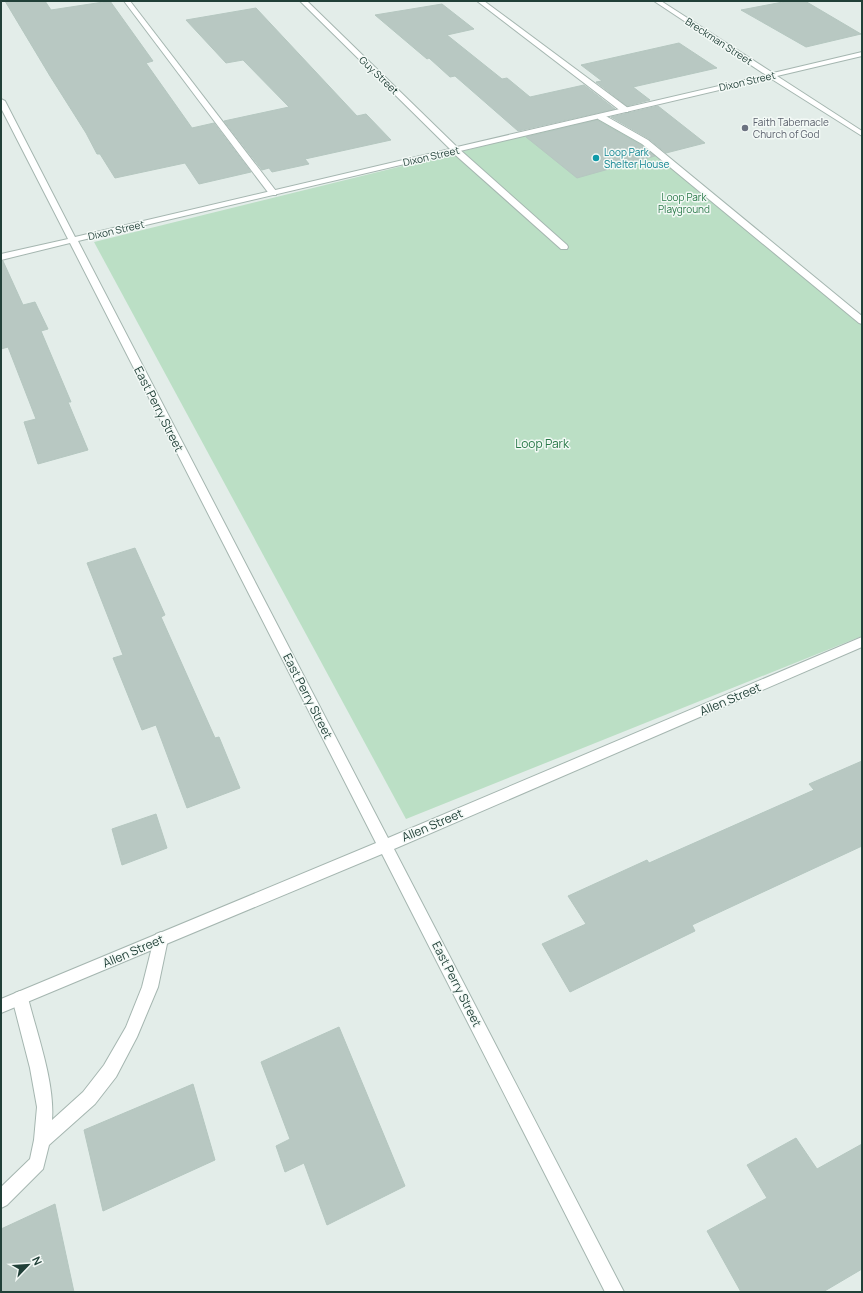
<svg xmlns="http://www.w3.org/2000/svg" width="863" height="1293" viewBox="0 0 863 1293" font-family="Manrope,sans-serif">
<style>
.green{fill:#bbdfc5}
.building{fill:#b8c8c2;stroke:#b5c7c0}
.lines{fill:none;stroke-linecap:round;stroke-linejoin:round}
.service-casing{stroke:#a5b6b0;stroke-width:2}
.minor-casing{stroke:#a5b6b0;stroke-width:2}
.service{fill:#fff;fill-rule:evenodd}
.minor{fill:#fff;fill-rule:evenodd}
.worship-dot{fill:#6b7280;stroke:#f3f9f6;stroke-width:1.5}
.culture-dot{fill:#0f9aa8;stroke:#f3f9f6;stroke-width:1.5}
.labels{text-anchor:middle;dominant-baseline:central;stroke-width:3;stroke-linejoin:round;paint-order:stroke}
.far-street-label{font-size:10px;fill:#214038;stroke:#f3f9f6}
.far-worship-label{font-size:10px;fill:#5b616d;stroke:#f3f9f6;text-anchor:start}
.far-culture-label{font-size:10px;fill:#0d838f;stroke:#f3f9f6;text-anchor:start}
.far-park-label{font-size:10px;fill:#297948;stroke:#f3f9f6}
.street-label{font-size:12px;fill:#214038;stroke:#f3f9f6}
.park-label{font-size:12px;fill:#297948;stroke:#f3f9f6}
</style>
<rect width="100%" height="100%" fill="#e3ede9"/>
<!-- green -->
<path class="green" d="M601,117L645,142L862,321V636L406,819L94,242Z"/>
<!-- building -->
<g class="building">
<path d="M5,1H45L51,10L110,1L153,61L146,63L192,128L214,123L251,172L199,184L185,163L115,178L100,154H97L86,133L50,76Z"/>
<path d="M788,1H805L861,34L806,47L741,10Z"/>
<path d="M442,4L474,29L447,35L502,79L507,78L530,97L584,85L615,109L518,131L455,76L450,77L429,58L427,59L375,15Z"/>
<path d="M256,8L357,116L366,114L391,140L305,159L309,164L272,172L269,168L262,170L224,121L289,107L243,60L226,63L186,20Z"/>
<path d="M679,43L717,68L633,87L650,100L627,106L596,82L602,81L581,65Z"/>
<path d="M658,106L705,143L666,153L649,139L611,117Z"/>
<path d="M597,120L641,145L655,156L577,178L526,137Z"/>
<path d="M1,261H3L23,305L35,302L48,329L41,331L71,402H68L88,450L38,464L24,422L36,419L8,347L1,349Z"/>
<path d="M135,548L165,615L161,617L215,738L219,737L240,788L187,808L156,725L142,730L113,658L123,655L87,563Z"/>
<path d="M862,761V846L692,925L695,931L570,992L542,944L586,924L568,896L647,860L649,863L814,790L809,784Z"/>
<path d="M156,814L167,848L122,865L112,829Z"/>
<path d="M339,1027L405,1186L327,1225L304,1163L285,1172L276,1146L290,1139L261,1062Z"/>
<path d="M193,1084L215,1160L103,1211L84,1130Z"/>
<path d="M796,1138L817,1169L862,1144V1269L823,1292H741L707,1231L767,1198L747,1165Z"/>
<path d="M55,1204L74,1292H1V1229Z"/>
</g>
<g class="lines">
<!-- service casing -->
<g class="service-casing">
<g id="service">
<path d="M124,1H130L276,191V195H270Z"/>
<path d="M477,1H484L628,108V112H622Z"/>
<path d="M598,115H604L648,140L862,316V324L859,323L642,144L598,119Z"/>
<path d="M452,148H458L567,245L568,247L567,249H561L452,152Z"/>
<path d="M161,932L166,934L168,939L158,987L137,1037L116,1077L95,1104L49,1145L43,1169L7,1205L1,1208V1187L30,1159L34,1140L37,1107L30,1068L12,998L15,993L20,991L25,993L28,998C37,1034 55,1083 52,1120L83,1092L104,1065L126,1027L142,987L154,939L156,934Z"/>
</g>
</g>
<!-- minor casing -->
<g class="minor-casing">
<path id="minor" d="M300,1H307L457,147L766,75L654,1H661L773,73L862,52V56L777,76L862,131V136L770,78L78,241L388,838L862,637V647L394,849L624,1292H605L382,854L1,1013V999L376,843L70,243L1,260V254L68,239L1,108V99L5,101L75,237L450,149Z"/>
</g>
<!-- service -->
<use href="#service" class="service"/>
<!-- minor -->
<use href="#minor" class="minor"/>
</g>
<!-- markers -->
<circle class="worship-dot" cx="745" cy="128" r="4"/>
<circle class="culture-dot" cx="596" cy="158" r="4"/>
<g class="labels">
<!-- far-street labels -->
<g class="far-street-label">
<text transform="translate(719 41) rotate(33)">Breckman Street</text>
<text transform="translate(379 75) rotate(44)">Guy Street</text>
<text transform="translate(747 81) rotate(-13)">Dixon Street</text>
<text transform="translate(431 156) rotate(-13)">Dixon Street</text>
<text transform="translate(116 230) rotate(-13)">Dixon Street</text>
</g>
<!-- far-worship labels -->
<g class="far-worship-label">
<text x="753" y="122">Faith Tabernacle<tspan x="753" dy="12">Church of God</tspan></text>
</g>
<!-- far-culture labels -->
<g class="far-culture-label">
<text x="604" y="152">Loop Park<tspan x="604" dy="12">Shelter House</tspan></text>
</g>
<!-- far-park labels -->
<g class="far-park-label">
<text x="684" y="197">Loop Park<tspan x="684" dy="12">Playground</tspan></text>
</g>
<!-- street labels -->
<g class="street-label">
<text transform="translate(159 409) rotate(63)">East Perry Street</text>
<text transform="translate(308 696) rotate(63)">East Perry Street</text>
<text transform="translate(730 699) rotate(-23)">Allen Street</text>
<text transform="translate(432 825) rotate(-23)">Allen Street</text>
<text transform="translate(133 951) rotate(-23)">Allen Street</text>
<text transform="translate(457 984) rotate(63)">East Perry Street</text>
</g>
<!-- park labels -->
<g class="park-label">
<text x="542" y="443">Loop Park</text>
</g>
</g>
<!-- border -->
<rect width="863" height="1293" fill="none" stroke="#214038" stroke-width="4"/>
<!-- north arrow -->
<g transform="translate(28 1265) rotate(65)" stroke="#f3f9f6" stroke-width="3" paint-order="stroke">
<path d="M0-3L7 15L0 10L-7 15Z" fill="#214038"/>
<text y="-6" font-size="11" font-weight="bold" text-anchor="middle" fill="#214038">N</text>
</g>
</svg>
